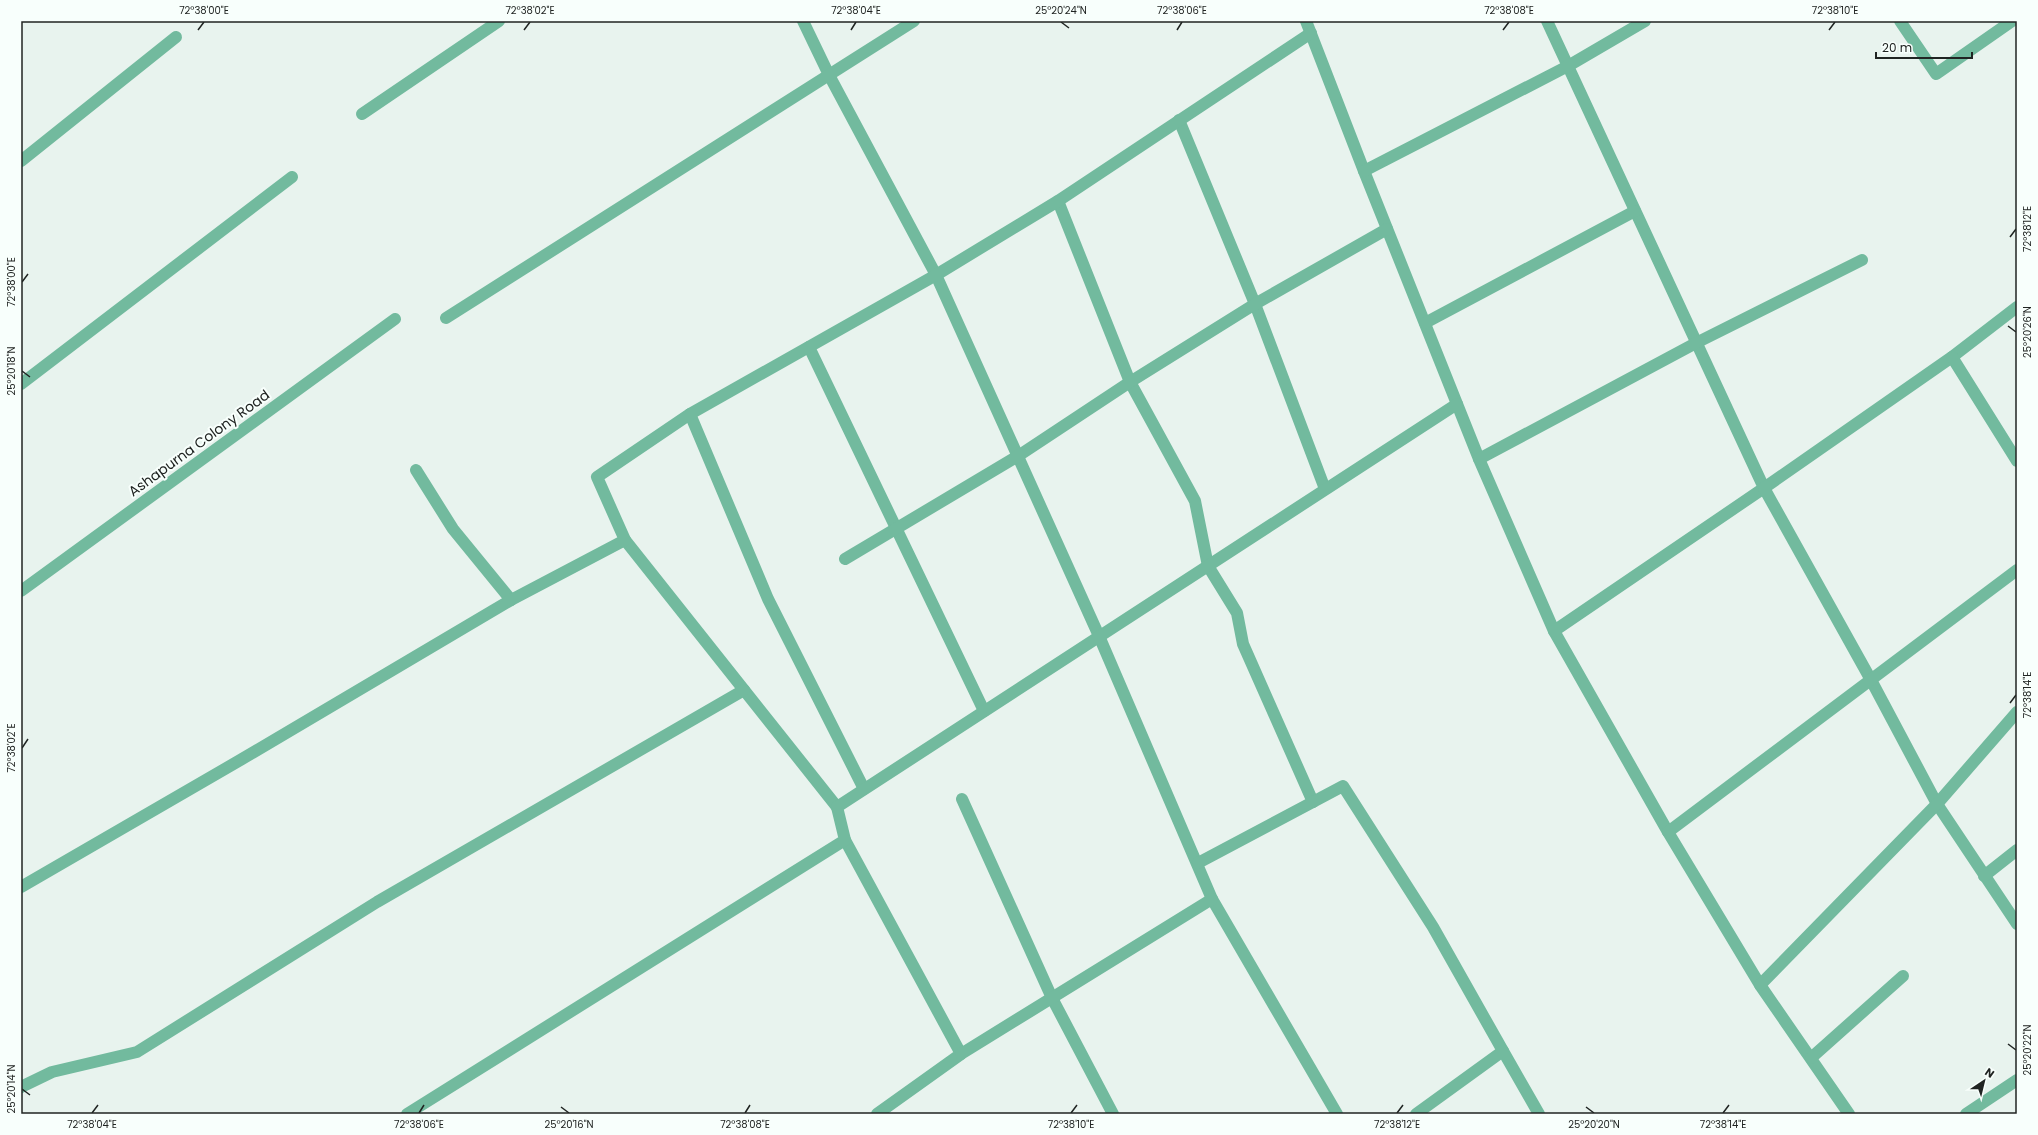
<svg xmlns="http://www.w3.org/2000/svg" width="2038" height="1135" viewBox="0 0 2038 1135" font-family="Poppins,sans-serif">
<style>
.lines{fill:none;stroke-linecap:round;stroke-linejoin:round}
.street{stroke:#72ba9e;stroke-width:12}
.ticks{fill:none;stroke:#202422;stroke-width:1.5}
.labels{text-anchor:middle;dominant-baseline:central;stroke-width:4;stroke-linejoin:round;paint-order:stroke}
.street-label{font-size:14px;fill:#202422;stroke:#f8fffc}
.neatline{fill:none;stroke:#202422;stroke-width:1.5}
.ticks-label{font-size:10px;text-anchor:middle;fill:#202422}
</style>
<rect width="100%" height="100%" fill="#e8f3ee"/>
<g class="lines">
<!-- street -->
<g class="street">
<path d="M803,21L829,75L936,275L1099,636L1212,899L1337,1114"/>
<path d="M1306,21L1364,171L1479,459L1554,631L1668,832L1760,985L1849,1114"/>
<path d="M1547,21L1764,488L1554,631"/>
<path d="M1900,21L1936,74L2012,21"/>
<path d="M362,114L499,21"/>
<path d="M1179,120L1255,304L1325,489"/>
<path d="M21,161L176,37"/>
<path d="M1364,171L1568,66L1645,21"/>
<path d="M1058,201L1130,382L1195,501L1208,566L1237,613L1243,644L1313,802"/>
<path d="M2017,307L1952,357L1764,488L1871,680L1937,804L2017,924"/>
<path d="M446,318L914,21"/>
<path d="M1425,323L1635,211"/>
<path d="M809,347L984,711"/>
<path d="M1952,357L2017,461"/>
<path d="M21,384L292,177"/>
<path d="M690,414L768,599L864,789"/>
<path d="M1479,459L1696,343L1862,260"/>
<path d="M416,470L453,529L511,600"/>
<path d="M625,540L837,807"/>
<path d="M845,559L1018,456L1130,382L1255,304L1387,229"/>
<path d="M21,591L395,319"/>
<path d="M962,799L1052,998L1113,1114"/>
<path d="M1668,832L2017,570"/>
<path d="M845,840L961,1054L877,1114"/>
<path d="M1198,863L1343,786L1433,927L1503,1051"/>
<path d="M1984,876L2017,850"/>
<path d="M21,887L242,759L511,600L625,540L597,477L690,414L936,275L1058,201L1311,33"/>
<path d="M1760,985L1937,804L2017,712"/>
<path d="M961,1054L1212,899"/>
<path d="M1811,1058L1903,976"/>
<path d="M21,1087L52,1072L137,1052L377,902L744,690"/>
<path d="M407,1114L845,840L837,807L1457,404"/>
<path d="M1416,1114L1503,1051L1539,1114"/>
<path d="M1966,1114L2017,1080"/>
</g>
</g>
<!-- ticks -->
<path class="ticks" d="M1061,22L1069,28M198,30L204,22M524,30L530,22M851,30L856,22M1177,30L1182,22M1503,30L1509,22M1829,30L1835,22M2010,237L2016,229M22,282L28,274M2008,326L2016,332M22,371L30,377M2010,703L2016,695M22,748L28,739M2008,1044L2016,1050M22,1089L30,1095M561,1107L569,1113M1586,1107L1594,1113M92,1113L98,1105M419,1113L424,1105M745,1113L750,1105M1071,1113L1077,1105M1397,1113L1403,1105M1723,1113L1729,1105"/>
<g class="labels">
<!-- street labels -->
<g class="street-label">
<text transform="translate(199 443) rotate(-36)">Ashapurna Colony Road</text>
</g>
</g>
<!-- border -->
<rect width="2038" height="1135" fill="none" stroke="#f8fffc" stroke-width="44"/>
<!-- north arrow -->
<g transform="translate(1984 1081) rotate(35)" stroke="#f8fffc" stroke-width="3" paint-order="stroke">
<path d="M0-3L7 15L0 10L-7 15Z" fill="#202422"/>
<text y="-6" font-size="11" font-weight="bold" text-anchor="middle" fill="#202422">N</text>
</g>
<!-- scale -->
<path d="M1876 52v6h96v-6" fill="none" stroke="#202422" stroke-width="2"/>
<text x="1882" y="52" font-size="12" fill="#202422" stroke="#f8fffc" stroke-width="3" paint-order="stroke">20 m</text>
<rect x="22" y="22" width="1994" height="1091" class="neatline"/>
<g class="ticks-label">
<text x="204" y="14">72°38'00"E</text>
<text x="530" y="14">72°38'02"E</text>
<text x="856" y="14">72°38'04"E</text>
<text x="1061" y="14">25°20'24"N</text>
<text x="1182" y="14">72°38'06"E</text>
<text x="1509" y="14">72°38'08"E</text>
<text x="1835" y="14">72°38'10"E</text>
<text transform="translate(2027 229) rotate(-90)" y="4">72°38'12"E</text>
<text transform="translate(11 282) rotate(-90)" y="4">72°38'00"E</text>
<text transform="translate(2027 332) rotate(-90)" y="4">25°20'26"N</text>
<text transform="translate(11 371) rotate(-90)" y="4">25°20'18"N</text>
<text transform="translate(2027 695) rotate(-90)" y="4">72°38'14"E</text>
<text transform="translate(11 748) rotate(-90)" y="4">72°38'02"E</text>
<text transform="translate(2027 1050) rotate(-90)" y="4">25°20'22"N</text>
<text transform="translate(11 1089) rotate(-90)" y="4">25°20'14"N</text>
<text x="92" y="1128">72°38'04"E</text>
<text x="419" y="1128">72°38'06"E</text>
<text x="569" y="1128">25°20'16"N</text>
<text x="745" y="1128">72°38'08"E</text>
<text x="1071" y="1128">72°38'10"E</text>
<text x="1397" y="1128">72°38'12"E</text>
<text x="1594" y="1128">25°20'20"N</text>
<text x="1723" y="1128">72°38'14"E</text>
</g>
</svg>
